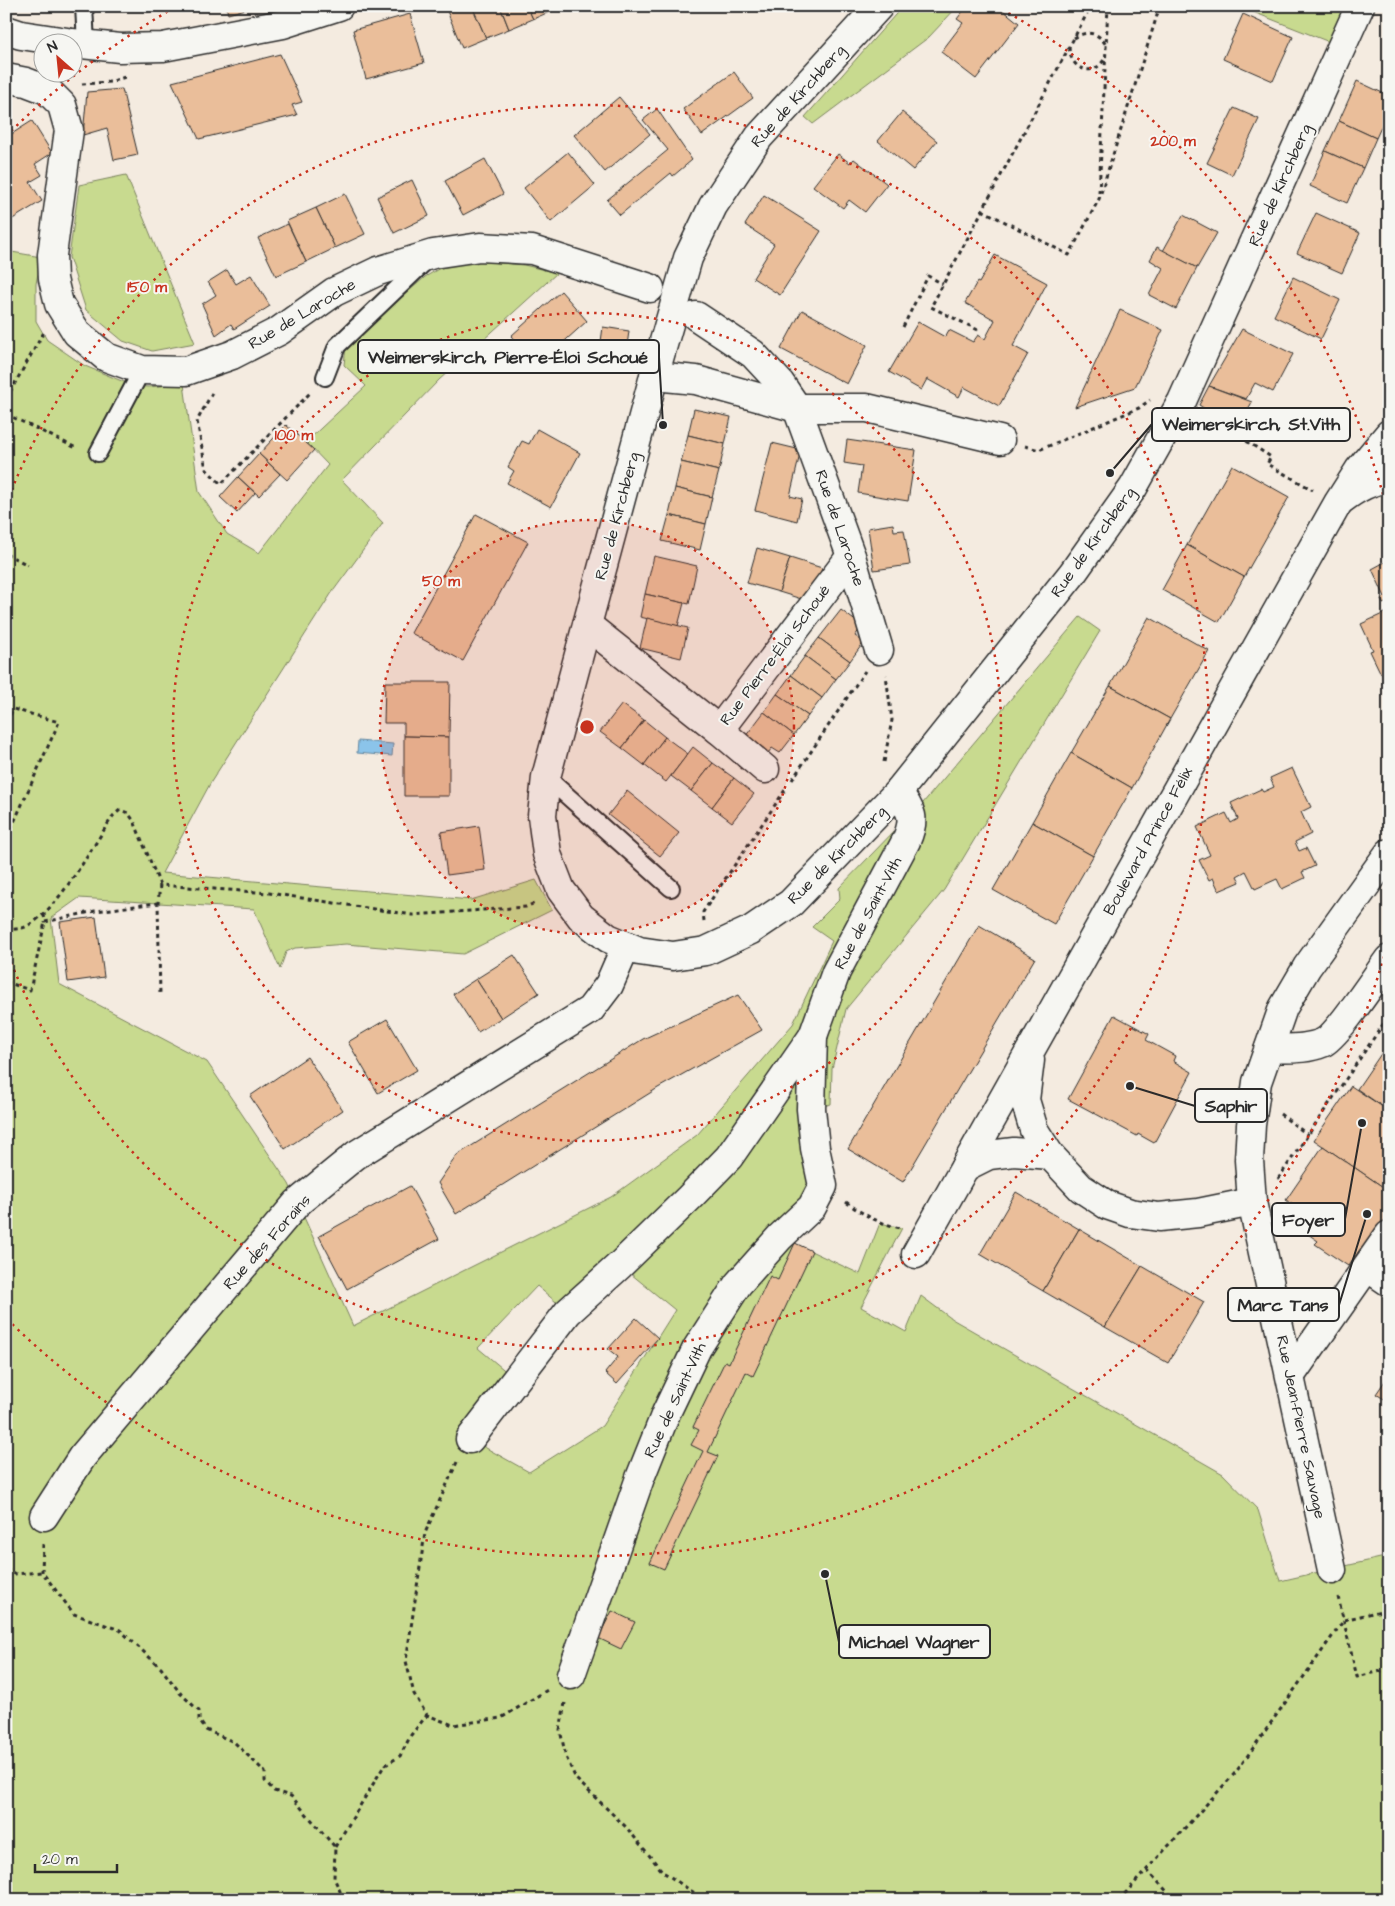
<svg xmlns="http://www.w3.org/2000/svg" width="1395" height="1906" viewBox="0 0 1395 1906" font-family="'Architects Daughter',sans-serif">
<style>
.green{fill:#c8da8f;stroke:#7a825d;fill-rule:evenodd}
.water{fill:#8bc4ea;stroke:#65879e}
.building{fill:#eabe9a;stroke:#2b2b2b}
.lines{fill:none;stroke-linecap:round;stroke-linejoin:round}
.lane-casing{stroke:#2b2b2b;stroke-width:20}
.street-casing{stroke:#2b2b2b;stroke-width:31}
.secondary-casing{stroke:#2b2b2b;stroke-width:31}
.path{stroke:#2b2b2b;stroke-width:3;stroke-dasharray:4 4;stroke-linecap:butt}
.lane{stroke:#f6f6f2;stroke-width:16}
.street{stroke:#f6f6f2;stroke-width:28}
.secondary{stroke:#f6f6f2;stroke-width:28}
.ring{fill:none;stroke:#c8321e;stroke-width:2.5;stroke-dasharray:2.5 5}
.labels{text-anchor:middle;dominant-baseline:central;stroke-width:4;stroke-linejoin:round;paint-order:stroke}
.street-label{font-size:16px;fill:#2b2b2b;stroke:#f6f6f2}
.centre{fill:#c8321e;stroke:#f6f6f2;stroke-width:2.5}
.ring-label{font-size:15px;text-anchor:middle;font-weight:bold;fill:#c8321e;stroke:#f6f6f2;stroke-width:4;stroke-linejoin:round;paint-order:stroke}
.leader{fill:none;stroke:#2b2b2b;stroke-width:2}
.callout-dot{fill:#2b2b2b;stroke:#f6f6f2;stroke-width:2}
.callout{fill:#f6f6f2;stroke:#2b2b2b;stroke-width:2}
.callout-label{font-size:18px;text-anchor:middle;font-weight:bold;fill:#2b2b2b}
</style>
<rect width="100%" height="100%" fill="#f4ebe0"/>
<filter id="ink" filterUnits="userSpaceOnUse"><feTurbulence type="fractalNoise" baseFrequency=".02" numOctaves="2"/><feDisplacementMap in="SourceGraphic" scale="10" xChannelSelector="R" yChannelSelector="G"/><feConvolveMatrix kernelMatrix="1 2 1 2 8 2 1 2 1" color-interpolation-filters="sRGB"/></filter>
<g filter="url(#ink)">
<!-- green -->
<g class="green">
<path d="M903,6H958L929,37L813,124L805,117Z"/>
<path d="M1248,6H1360L1342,47L1248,10Z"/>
<path d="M126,175L195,343L152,351L123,341L86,310L69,257L79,185Z"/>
<path d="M6,251L41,257L36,284V321L47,340L85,366L134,386L148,387L184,384L199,492L227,534L259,553L328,465L306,442L366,386L344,365L346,346L425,277L440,268L477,261L524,265L557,273L439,380L342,480L383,523L331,594L211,782L162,873L471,900L536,880L552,910L463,954L346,944L295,948L286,952L280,969L254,909L79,898L51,918L59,984L207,1062L289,1184L353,1326L611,1197L697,1135L793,1024L832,941L812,927L840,899L839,888L900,825L912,816L1080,617L1100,631L944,890L846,1009L832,1069L831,1104L811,1109L823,1186L781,1237L860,1274L880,1223L902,1228L861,1307L906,1332L921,1296L952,1319L1223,1474L1258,1510L1280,1581L1389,1556V1900H6ZM620,1265L675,1310L602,1426L529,1472L470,1439L515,1379L478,1348L537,1286L568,1312Z"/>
</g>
<!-- water -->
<path class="water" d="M358,741L393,744L392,756L357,753Z"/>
<!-- building -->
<g class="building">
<path d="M146,6H196L147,12Z"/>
<path d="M226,6H253V7L228,14Z"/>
<path d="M445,6H472L486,38L462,48Z"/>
<path d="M472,6H500L509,29L486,38Z"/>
<path d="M500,6H527L533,19L509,29Z"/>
<path d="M527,6H555L556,9L533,19Z"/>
<path d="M967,6H998L1019,23L976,79L941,52L963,23L957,19Z"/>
<path d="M410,14L424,63L366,79L353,30Z"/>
<path d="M1243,14L1293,37L1273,81L1223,59Z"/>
<path d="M280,54L302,102L292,105L297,115L199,139L172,82Z"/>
<path d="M734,72L753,98L702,135L683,109Z"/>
<path d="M1357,81L1389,96V110L1376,138L1339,121Z"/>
<path d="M122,89L138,155L114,160L107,128L83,135L87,92Z"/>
<path d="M619,97L650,134L605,172L574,135Z"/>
<path d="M1234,108L1259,119L1232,175L1207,163Z"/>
<path d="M657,109L692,160L673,176L671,173L620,215L607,200L668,150L643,120Z"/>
<path d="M902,112L937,141L913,170L878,141Z"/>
<path d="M32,121L52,153L35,164L42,175L30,182L42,201L6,223V130L10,135Z"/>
<path d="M1339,121L1376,138L1363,168L1325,151Z"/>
<path d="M1325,151L1363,168L1347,203L1310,186Z"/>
<path d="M568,152L595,185L551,222L524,188Z"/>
<path d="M838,154L850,163L854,159L887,184L865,212L849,200L843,208L813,186Z"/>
<path d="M485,159L503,194L463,215L445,181Z"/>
<path d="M412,180L429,216L394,233L377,197Z"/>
<path d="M345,194L365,234L335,248L316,208Z"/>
<path d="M764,195L821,231L780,295L753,278L774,244L745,225Z"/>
<path d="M316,208L335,248L306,262L287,221Z"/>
<path d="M1316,213L1360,233L1342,273L1297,253Z"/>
<path d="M1183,215L1217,233L1197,268L1163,251Z"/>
<path d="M288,224L306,262L276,276L258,238Z"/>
<path d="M1157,247L1197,268L1176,309L1149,295L1163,268L1150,260Z"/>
<path d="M995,255L1047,283L1013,346L1028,354L999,406L964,387L959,397L927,379L921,390L889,372L918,322L945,337L949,330L973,342L978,335L985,339L995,320L965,303L977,282L979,283Z"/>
<path d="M227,270L236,284L251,275L270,306L234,329L231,324L216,335L202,304L216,295L208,282Z"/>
<path d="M1293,277L1340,300L1321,339L1274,316Z"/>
<path d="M561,291L587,321L537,366L511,336Z"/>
<path d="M802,310L867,345L847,384L781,349Z"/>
<path d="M1120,310L1163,330L1135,387L1075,407Z"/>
<path d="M603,327L629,331L625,361L587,355L588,347L600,349Z"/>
<path d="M1242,329L1293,354L1273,392L1255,383L1246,399L1209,386Z"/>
<path d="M1209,386L1252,402L1237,430L1199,405Z"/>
<path d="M694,409L731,417L725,444L688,435Z"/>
<path d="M286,425L314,450L287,480L259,454Z"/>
<path d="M537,429L580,453L551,507L507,483L514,471L508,467L522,441L529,444Z"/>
<path d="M688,435L725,444L719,471L681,462Z"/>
<path d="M847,440L916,450L908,501L858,493L862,466L844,463Z"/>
<path d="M772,443L801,450L790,496L802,499L797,521L755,510Z"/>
<path d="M259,454L280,474L259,496L238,477Z"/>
<path d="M681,462L719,471L712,497L675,488Z"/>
<path d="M1232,465L1289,497L1244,577L1187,545Z"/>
<path d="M238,477L255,493L237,513L220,497Z"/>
<path d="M675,488L712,497L706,524L669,515Z"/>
<path d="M476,514L528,542L463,661L411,633Z"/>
<path d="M669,515L706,524L700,550L662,541Z"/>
<path d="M893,524L894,531L904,530L910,565L874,570L868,528Z"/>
<path d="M1187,545L1244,577L1219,622L1162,590Z"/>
<path d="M757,548L790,558L779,592L747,583Z"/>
<path d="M654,556L697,566L689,604L645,594Z"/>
<path d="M790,558L822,568L811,602L779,592Z"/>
<path d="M1385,562L1387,566L1389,565V601L1383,604L1381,599L1385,597L1372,569Z"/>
<path d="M645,594L684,603L678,626L640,617Z"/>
<path d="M841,610L862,626L855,636L864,642L850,661L819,638Z"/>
<path d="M1389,611V671L1381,674L1370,651L1373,650L1361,624Z"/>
<path d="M1149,617L1209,651L1170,719L1110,686Z"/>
<path d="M647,618L688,628L681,658L640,648Z"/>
<path d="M819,638L850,661L836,679L805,656Z"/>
<path d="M805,656L836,679L822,698L791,675Z"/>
<path d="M791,675L822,698L808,716L777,694Z"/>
<path d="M385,682H450L449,737L404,736V723H384Z"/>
<path d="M1110,686L1170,719L1132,788L1071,753Z"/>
<path d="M777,694L808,716L794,735L764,712Z"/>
<path d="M622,704L644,720L622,748L600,732Z"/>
<path d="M764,712L794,735L780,753L772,748L764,758L742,741Z"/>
<path d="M644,720L665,737L644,765L622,748Z"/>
<path d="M404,736L449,737V796H404Z"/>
<path d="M665,737L688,754L666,782L644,765Z"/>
<path d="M693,747L713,763L691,791L671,776Z"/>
<path d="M1071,753L1132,788L1093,856L1032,822Z"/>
<path d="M713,763L734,778L712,807L691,791Z"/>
<path d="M1292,768L1311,807L1301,812L1311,834L1295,842L1299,851L1306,848L1315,866L1302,872L1305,878L1282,889L1277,879L1255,889L1246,871L1237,876L1240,882L1219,891L1213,878L1209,880L1199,860L1210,855L1197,827L1226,813L1231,823L1238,819L1231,803L1261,789L1263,792L1274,787L1270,778Z"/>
<path d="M734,778L754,794L732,822L712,807Z"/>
<path d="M627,791L679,833L660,856L608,815Z"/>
<path d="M1032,822L1093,856L1054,924L993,890Z"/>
<path d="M479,826L485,870L447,875L441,832Z"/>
<path d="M96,917L104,977L68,982L60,922Z"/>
<path d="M979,925L1035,958L903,1182L848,1149Z"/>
<path d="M514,955L539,993L501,1018L476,979Z"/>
<path d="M476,979L501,1018L478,1032L453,994Z"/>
<path d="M738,995L762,1030L658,1088L456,1214L438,1183L457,1155L643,1039Z"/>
<path d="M1114,1015L1149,1034L1146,1040L1175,1056L1173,1061L1192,1072L1154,1143L1138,1134L1137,1136L1068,1099Z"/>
<path d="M387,1019L417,1070L378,1093L348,1042Z"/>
<path d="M1389,1042V1111L1357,1089Z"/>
<path d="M307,1057L343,1110L285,1149L250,1096Z"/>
<path d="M1351,1086L1389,1111V1191L1314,1140Z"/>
<path d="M1323,1146L1389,1191V1220L1367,1252L1361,1248L1348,1266L1315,1244L1318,1241L1298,1227L1306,1214L1286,1200Z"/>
<path d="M410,1186L439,1239L347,1289L319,1236Z"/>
<path d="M1016,1192L1079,1229L1043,1291L980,1254Z"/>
<path d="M1079,1229L1142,1266L1105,1327L1043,1291Z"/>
<path d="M795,1243L812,1251L753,1376L746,1372L708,1452L718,1456L664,1569L650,1563L703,1451L691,1445L699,1430L693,1427L725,1361L729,1363L770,1276L778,1280Z"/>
<path d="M1142,1266L1204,1302L1168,1363L1105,1327Z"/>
<path d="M636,1318L658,1338L617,1384L605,1373L618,1357L608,1349Z"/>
<path d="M1389,1375V1402L1376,1394Z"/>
<path d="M612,1611L635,1622L621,1649L598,1638Z"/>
</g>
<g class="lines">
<!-- lane casing -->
<g class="lane-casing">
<g id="lane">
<path d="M84,6L86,44"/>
<path d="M325,377L337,346L426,261"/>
<path d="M98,453L142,370"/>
<path d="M546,777L671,888"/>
</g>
</g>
<!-- street casing -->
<g class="street-casing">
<g id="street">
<path d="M6,30L21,35L67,42"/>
<path d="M72,43L120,48L163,47L283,24L339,6"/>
<path d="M6,78L26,82L47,90L62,105L69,130L52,255L53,279L59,304L77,333L106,357L142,370L186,371L232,355L279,331L334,292L378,271L433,254L480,247L532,250L650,288"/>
<path d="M696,316L753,354L780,383L797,408L851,556L879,650"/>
<path d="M654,376L696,380L797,408H867L1000,440"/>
<path d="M1341,500C1355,489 1370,480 1389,478"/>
<path d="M587,625L719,730L851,556"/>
<path d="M719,730L765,769"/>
<path d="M1269,1049C1286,1048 1305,1050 1322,1043C1337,1037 1377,975 1389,959"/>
<path d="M1030,1060L1025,1100L1034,1130L1050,1155L1081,1188L1107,1205L1130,1213L1159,1217L1198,1213L1252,1202"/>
<path d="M965,1167L989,1155L1014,1152L1050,1155"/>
<path d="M916,1254L1338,503L1359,470L1389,434"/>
<path d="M1367,1267L1389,1282"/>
<path d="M1291,1375L1389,1235"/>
<path d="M470,1439L568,1312L620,1265L689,1198L729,1157L813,1036L836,972L906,841C916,818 912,812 898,792"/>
<path d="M44,1516L82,1457L297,1203L356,1155L590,1010L609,985L626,946"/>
<path d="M1332,1570L1252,1202L1249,1160L1251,1125L1257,1082L1283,1008L1307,967L1389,853"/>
<path d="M571,1675L640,1478L666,1413L697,1348L738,1284L780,1237L812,1207L823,1186L815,1148L811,1109L813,1036"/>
</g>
</g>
<!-- secondary casing -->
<g class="secondary-casing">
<path id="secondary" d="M879,6L759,137L713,206L688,258L654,376L546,777L542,816L547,854L561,890L581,917L608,938L639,951L673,956L706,951L751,930L791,903L898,792L1072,574L1133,488L1182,401L1360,6"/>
</g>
<!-- path -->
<g class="path">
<path d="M1074,38C1087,30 1098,32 1106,45"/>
<path d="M1069,47C1070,70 1094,79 1105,58"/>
<path d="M82,84L110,82L125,77"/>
<path d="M1099,193L1108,6"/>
<path d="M982,210L1069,255L1099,199L1160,6"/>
<path d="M903,327L928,276L943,284"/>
<path d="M978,330L931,307L1091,6"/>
<path d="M212,393L197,421L206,469L221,484L311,392"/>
<path d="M6,399L44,332"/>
<path d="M6,414L76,448"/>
<path d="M1206,415L1271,457L1267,464L1313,490"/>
<path d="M1025,446L1039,450L1139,408L1150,400"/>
<path d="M6,554L28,565"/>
<path d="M6,707L59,722L6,840"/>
<path d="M6,720H9L12,709"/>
<path d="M884,762L892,720L886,675"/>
<path d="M792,780L865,671"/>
<path d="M160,885L158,903L160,995"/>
<path d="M44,914L45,922L95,911L158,903"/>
<path d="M704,921L703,912L785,790"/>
<path d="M6,929L8,930C14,929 22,929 27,926C57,912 94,844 113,816L120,810L128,813L134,821L160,885L269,893L413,915L526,907L537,902"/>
<path d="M6,982L30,990L45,922"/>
<path d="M1280,1114L1308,1135"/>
<path d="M1278,1179L1386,1020"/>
<path d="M846,1202C864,1215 878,1223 900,1228"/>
<path d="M457,1462L425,1533L406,1661L414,1694L427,1715L453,1725L501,1718L549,1689"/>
<path d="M43,1544L42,1572L74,1614L120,1630L161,1668L181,1694L199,1711V1720L206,1730L234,1742L265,1772V1781L274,1791L291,1796L335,1847L334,1878L344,1900"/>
<path d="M6,1569L15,1574L42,1572"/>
<path d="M1338,1597L1357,1677L1389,1669"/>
<path d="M565,1703L560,1730L566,1757L576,1779L626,1827L663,1872L696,1894L700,1900"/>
<path d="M335,1847L384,1766L400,1756L411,1735L427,1715"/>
<path d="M1147,1870L1175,1900"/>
<path d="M1119,1900L1236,1772L1344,1620L1389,1609"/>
</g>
<!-- lane -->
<use href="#lane" class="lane"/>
<!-- street -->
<use href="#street" class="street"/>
<!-- secondary -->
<use href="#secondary" class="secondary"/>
</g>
</g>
<!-- distance rings -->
<circle cx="587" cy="727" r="207" fill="#c8321e" fill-opacity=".12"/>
<g class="ring">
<circle cx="587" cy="727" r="207"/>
<circle cx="587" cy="727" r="414"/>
<path d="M6 504A622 622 0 1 1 6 950"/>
<path d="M1388 942A829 829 0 0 1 11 1323M11 131A829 829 0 0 1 172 9M1002 9A829 829 0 0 1 1388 512"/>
</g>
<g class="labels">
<!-- street labels -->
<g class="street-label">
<text transform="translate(798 96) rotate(-48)">Rue de Kirchberg</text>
<text transform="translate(1280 185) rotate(-66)">Rue de Kirchberg</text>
<text transform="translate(302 314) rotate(-31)">Rue de Laroche</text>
<text transform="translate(617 516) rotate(-75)">Rue de Kirchberg</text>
<text transform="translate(840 528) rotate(71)">Rue de Laroche</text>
<text transform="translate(1093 542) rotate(-54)">Rue de Kirchberg</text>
<text transform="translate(775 655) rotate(-53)">Rue Pierre-Éloi Schoué</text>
<text transform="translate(1148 841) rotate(-61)">Boulevard Prince Félix</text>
<text transform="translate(837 855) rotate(-45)">Rue de Kirchberg</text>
<text transform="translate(868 913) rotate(-62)">Rue de Saint-Vith</text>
<text transform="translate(267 1242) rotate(-48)">Rue des Forains</text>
<text transform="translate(675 1400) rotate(-65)">Rue de Saint-Vith</text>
<text transform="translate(1301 1427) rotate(78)">Rue Jean-Pierre Sauvage</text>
</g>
</g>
<circle cx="587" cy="727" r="8" class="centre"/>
<g class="ring-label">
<text x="1173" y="146">200 m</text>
<text x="147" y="292">150 m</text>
<text x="294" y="440">100 m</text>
<text x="441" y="586">50 m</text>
</g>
<!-- callouts -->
<path class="leader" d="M663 425L659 357M1110 473L1152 424M1130 1086L1195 1106M1362 1123L1345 1219M1367 1214L1339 1305M825 1574L839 1642"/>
<g class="callout-dot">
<circle cx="663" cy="425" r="5"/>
<circle cx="1110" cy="473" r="5"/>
<circle cx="1130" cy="1086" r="5"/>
<circle cx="1362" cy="1123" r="5"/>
<circle cx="1367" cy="1214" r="5"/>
<circle cx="825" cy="1574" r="5"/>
</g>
<g class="callout">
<rect x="358" y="340" width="301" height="33" rx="5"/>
<rect x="1152" y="408" width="198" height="33" rx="5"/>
<rect x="1195" y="1089" width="72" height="33" rx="5"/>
<rect x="1272" y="1203" width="73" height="33" rx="5"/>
<rect x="1228" y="1288" width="111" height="33" rx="5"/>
<rect x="839" y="1625" width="151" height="33" rx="5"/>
</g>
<g class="callout-label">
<text x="508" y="363">Weimerskirch, Pierre-Éloi Schoué</text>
<text x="1251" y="430">Weimerskirch, St.Vith</text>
<text x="1231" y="1112">Saphir</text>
<text x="1308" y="1226">Foyer</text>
<text x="1283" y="1311">Marc Tans</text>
<text x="914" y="1648">Michael Wagner</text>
</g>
<!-- margin -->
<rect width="1395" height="1906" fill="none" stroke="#f6f6f2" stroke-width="25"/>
<rect x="12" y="12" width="1370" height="1881" fill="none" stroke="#2b2b2b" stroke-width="2" filter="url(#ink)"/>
<!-- north arrow -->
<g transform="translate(58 58) rotate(333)"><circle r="24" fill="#f6f6f2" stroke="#a5a5a2"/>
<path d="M0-4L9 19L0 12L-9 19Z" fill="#c8321e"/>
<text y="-8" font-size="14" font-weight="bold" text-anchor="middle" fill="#2b2b2b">N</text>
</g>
<!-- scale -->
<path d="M35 1864v8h82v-8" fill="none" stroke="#2b2b2b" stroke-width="2.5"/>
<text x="42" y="1864" font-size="15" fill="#2b2b2b" stroke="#f6f6f2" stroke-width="4" paint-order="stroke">20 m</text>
</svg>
